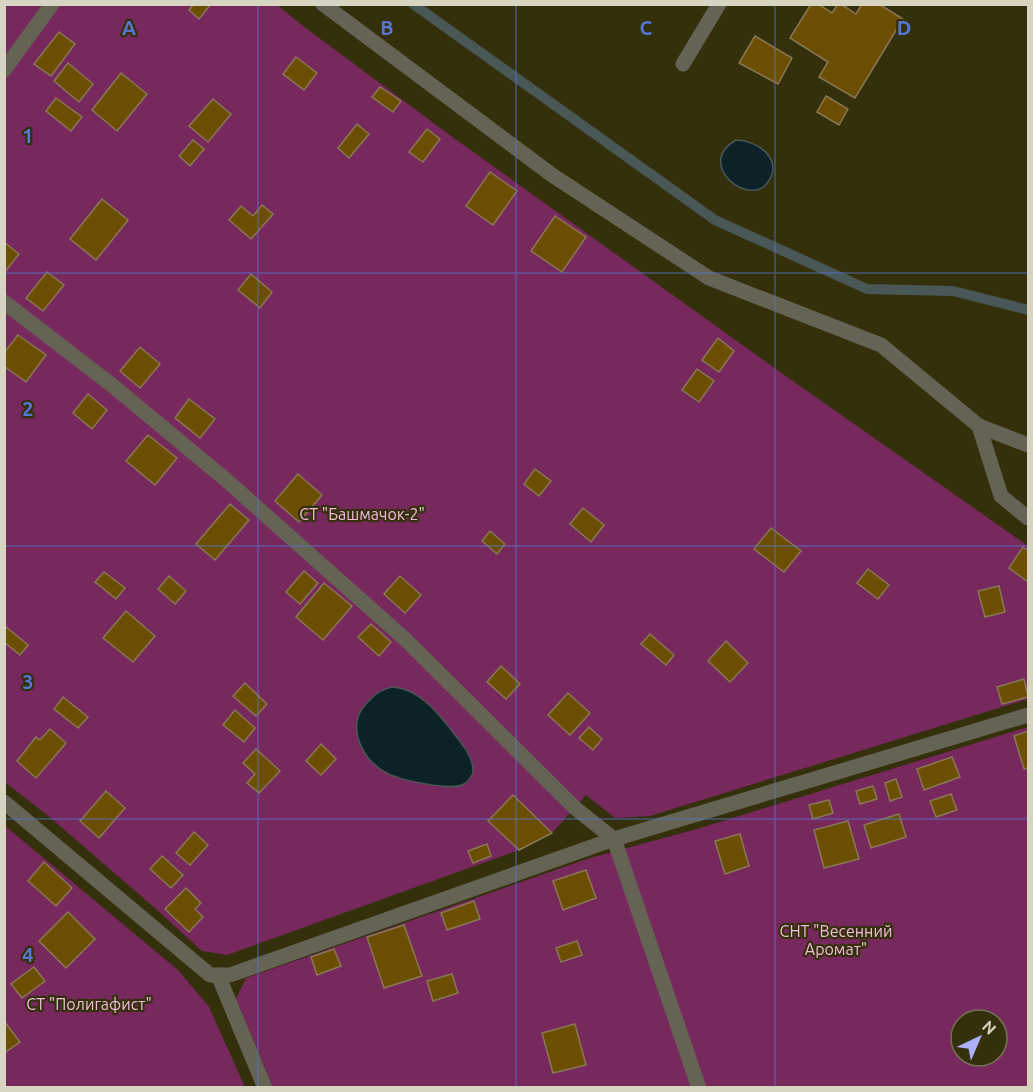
<svg xmlns="http://www.w3.org/2000/svg" width="1033" height="1092" viewBox="0 0 1033 1092" font-family="Ubuntu,sans-serif">
<style>
.green{fill:#77295e;fill-rule:evenodd}
.water{fill:#0c2128;stroke:#495756;stroke-width:1.5}
.lines{fill:none;stroke-linecap:round;stroke-linejoin:round}
.stream{stroke:#495756;stroke-width:10}
.building{fill:#6c4e03;stroke:#897756;stroke-width:1.5}
.lane{stroke:#656354;stroke-width:15}
.street{stroke:#656354;stroke-width:15}
.grid{fill:none;stroke:#5576d1;stroke-width:1.5;stroke-opacity:0.55}
.labels{text-anchor:middle;dominant-baseline:central;stroke-width:4.5;stroke-linejoin:round;paint-order:stroke}
.park-label{font-size:16px;fill:#f1bcdb;stroke:#34300c}
.grid-label{font-size:20px;text-anchor:middle;font-weight:bold;fill:#5576d1;stroke:#34300c;stroke-width:4.5;stroke-linejoin:round;paint-order:stroke}
</style>
<rect width="100%" height="100%" fill="#34300c"/>
<!-- green -->
<g class="green">
<path d="M4,5H277L307,29L451,136L780,372L1028,546V699L650,816L615,818L586,795L552,833L519,850L227,955L202,951L156,909L52,819L5,782Z"/>
<path d="M1028,727V1087H273L236,999L246,978L590,858L697,829ZM961,1020H997V1056H961Z"/>
<path d="M4,825L178,970L209,1007L245,1087H5Z"/>
</g>
<!-- water -->
<g class="water">
<path d="M736,140C757,140 784,159 768,182C750,209 694,164 736,140Z"/>
<path d="M393,687C420,689 440,715 455,735C464,746 474,759 473,773C471,777 468,782 464,784C456,789 441,786 432,785C400,780 369,774 358,738C355,725 356,714 366,704C374,695 381,689 393,687Z"/>
</g>
<g class="lines">
<!-- stream -->
<path class="stream" d="M413,4L715,220L867,289L953,291L1028,310"/>
</g>
<!-- building -->
<g class="building">
<path d="M194,4H211L199,19L189,10Z"/>
<path d="M811,4H818L832,13L838,4H841L856,14L862,4H879L903,19L855,98L819,77L828,62L790,38Z"/>
<path d="M59,32L75,44L51,76L34,64Z"/>
<path d="M755,36L792,58L778,84L739,63Z"/>
<path d="M296,57L317,73L304,90L283,74Z"/>
<path d="M68,63L93,84L79,102L54,81Z"/>
<path d="M121,73L147,94L117,131L92,110Z"/>
<path d="M380,87L401,101L393,112L372,97Z"/>
<path d="M826,96L848,109L839,125L817,112Z"/>
<path d="M56,98L82,117L71,131L46,111Z"/>
<path d="M213,99L231,114L208,142L189,126Z"/>
<path d="M357,124L369,134L349,158L338,148Z"/>
<path d="M427,129L440,139L423,162L409,152Z"/>
<path d="M193,140L204,149L190,166L179,156Z"/>
<path d="M490,172L517,191L493,225L466,206Z"/>
<path d="M102,199L128,220L96,260L70,239Z"/>
<path d="M262,205L273,214L251,239L229,220L241,206L253,216Z"/>
<path d="M555,216L586,237L562,272L531,251Z"/>
<path d="M4,242L19,254L4,273Z"/>
<path d="M47,272L64,285L43,311L26,298Z"/>
<path d="M251,274L272,292L260,308L238,290Z"/>
<path d="M18,335L46,355L26,382L4,366V353Z"/>
<path d="M718,338L734,351L719,372L702,360Z"/>
<path d="M140,347L160,364L140,388L120,371Z"/>
<path d="M697,369L714,381L699,402L682,390Z"/>
<path d="M88,394L107,410L92,429L73,413Z"/>
<path d="M189,399L215,419L200,438L175,418Z"/>
<path d="M148,435L177,458L155,485L126,461Z"/>
<path d="M535,469L551,481L539,496L524,484Z"/>
<path d="M298,474L322,495L299,522L275,501Z"/>
<path d="M230,504L249,520L215,560L196,544Z"/>
<path d="M583,508L604,525L591,542L570,524Z"/>
<path d="M771,528L801,551L784,572L754,549Z"/>
<path d="M490,531L505,544L497,554L482,541Z"/>
<path d="M1023,547L1028,551V582L1009,568Z"/>
<path d="M868,569L889,585L878,599L857,583Z"/>
<path d="M304,571L318,583L300,604L286,592Z"/>
<path d="M104,572L125,588L116,599L95,582Z"/>
<path d="M169,576L186,591L175,604L158,589Z"/>
<path d="M400,576L421,595L405,613L384,594Z"/>
<path d="M324,583L352,606L323,640L296,617Z"/>
<path d="M999,586L1005,612L985,617L978,591Z"/>
<path d="M126,611L155,636L133,662L103,638Z"/>
<path d="M371,624L391,642L379,656L358,637Z"/>
<path d="M5,626L28,645L20,655L4,642Z"/>
<path d="M650,634L674,655L666,665L641,644Z"/>
<path d="M726,641L748,663L730,682L708,661Z"/>
<path d="M501,666L520,684L506,699L487,682Z"/>
<path d="M1024,679L1028,697L1002,704L997,687Z"/>
<path d="M245,683L267,704L256,716L233,696Z"/>
<path d="M568,693L590,713L570,735L548,715Z"/>
<path d="M63,697L88,717L78,728L54,709Z"/>
<path d="M235,710L255,728L244,742L223,725Z"/>
<path d="M589,727L602,739L593,750L579,738Z"/>
<path d="M50,729L66,743L36,778L17,761L36,737L40,740Z"/>
<path d="M1028,731V768L1024,769L1014,736Z"/>
<path d="M321,744L336,759L321,775L306,761Z"/>
<path d="M256,749L280,771L259,793L247,783L255,774L243,763Z"/>
<path d="M952,757L960,777L924,790L917,769Z"/>
<path d="M896,779L902,797L890,801L885,783Z"/>
<path d="M873,786L877,799L860,804L856,791Z"/>
<path d="M106,791L125,808L99,838L80,821Z"/>
<path d="M951,794L957,810L936,817L930,801Z"/>
<path d="M513,795L552,833L519,850L488,821Z"/>
<path d="M829,800L833,813L813,819L809,805Z"/>
<path d="M899,814L906,837L871,848L864,825Z"/>
<path d="M848,821L859,859L824,868L814,830Z"/>
<path d="M194,832L208,845L190,865L176,853Z"/>
<path d="M740,834L749,866L725,874L715,841Z"/>
<path d="M487,844L491,856L473,863L468,851Z"/>
<path d="M162,856L183,875L171,888L150,869Z"/>
<path d="M44,862L72,888L56,906L28,881Z"/>
<path d="M586,870L596,898L563,910L553,881Z"/>
<path d="M186,888L201,903L195,909L203,917L189,932L165,909Z"/>
<path d="M474,901L480,919L447,930L441,913Z"/>
<path d="M68,912L95,939L66,968L39,941Z"/>
<path d="M404,925L422,976L384,988L367,937Z"/>
<path d="M577,941L582,955L561,962L556,948Z"/>
<path d="M334,949L341,966L317,975L311,957Z"/>
<path d="M34,967L45,981L22,998L11,984Z"/>
<path d="M452,974L458,993L433,1001L427,981Z"/>
<path d="M4,1021L20,1042L4,1053Z"/>
<path d="M575,1024L586,1065L553,1073L542,1033Z"/>
</g>
<g class="lines">
<!-- lane -->
<g class="lane">
<path d="M4,70L52,4"/>
<path d="M4,302L113,386L225,479L406,640L575,808L614,839L699,1088"/>
<path d="M979,426L1001,496L1028,518"/>
<path d="M979,426L1028,445"/>
<path d="M4,802L210,975H230L614,839L1028,715"/>
<path d="M218,975L265,1088"/>
</g>
<!-- street -->
<g class="street">
<path d="M323,4L552,175L709,278L881,345L979,426"/>
<path d="M683,64L719,4"/>
</g>
</g>
<!-- grid -->
<path class="grid" d="M258,4V1088M516,4V1088M775,4V1088M4,273H1028M4,546H1028M4,819H1028"/>
<g class="labels">
<!-- park labels -->
<g class="park-label">
<text x="362" y="514">СТ "Башмачок-2"</text>
<text x="836" y="931">СНТ "Весенний<tspan x="836" dy="18">Аромат"</tspan></text>
<text x="89" y="1004">СТ "Полигафист"</text>
</g>
</g>
<g class="grid-label">
<text x="129" y="35">A</text>
<text x="387" y="35">B</text>
<text x="646" y="35">C</text>
<text x="904" y="35">D</text>
<text x="28" y="143">1</text>
<text x="28" y="416">2</text>
<text x="28" y="689">3</text>
<text x="28" y="962">4</text>
</g>
<!-- border -->
<rect width="1033" height="1092" fill="none" stroke="#d7d5c2" stroke-width="12"/>
<!-- north arrow -->
<g transform="translate(979 1038) rotate(44)"><circle r="28" fill="#34300c" stroke="#757255" stroke-width="1.5"/>
<path d="M0-4.5L10 22L0 15L-10 22Z" fill="#adaffb"/>
<text y="-9" font-size="16" font-weight="bold" text-anchor="middle" fill="#d7d5c2">N</text>
</g>
</svg>
